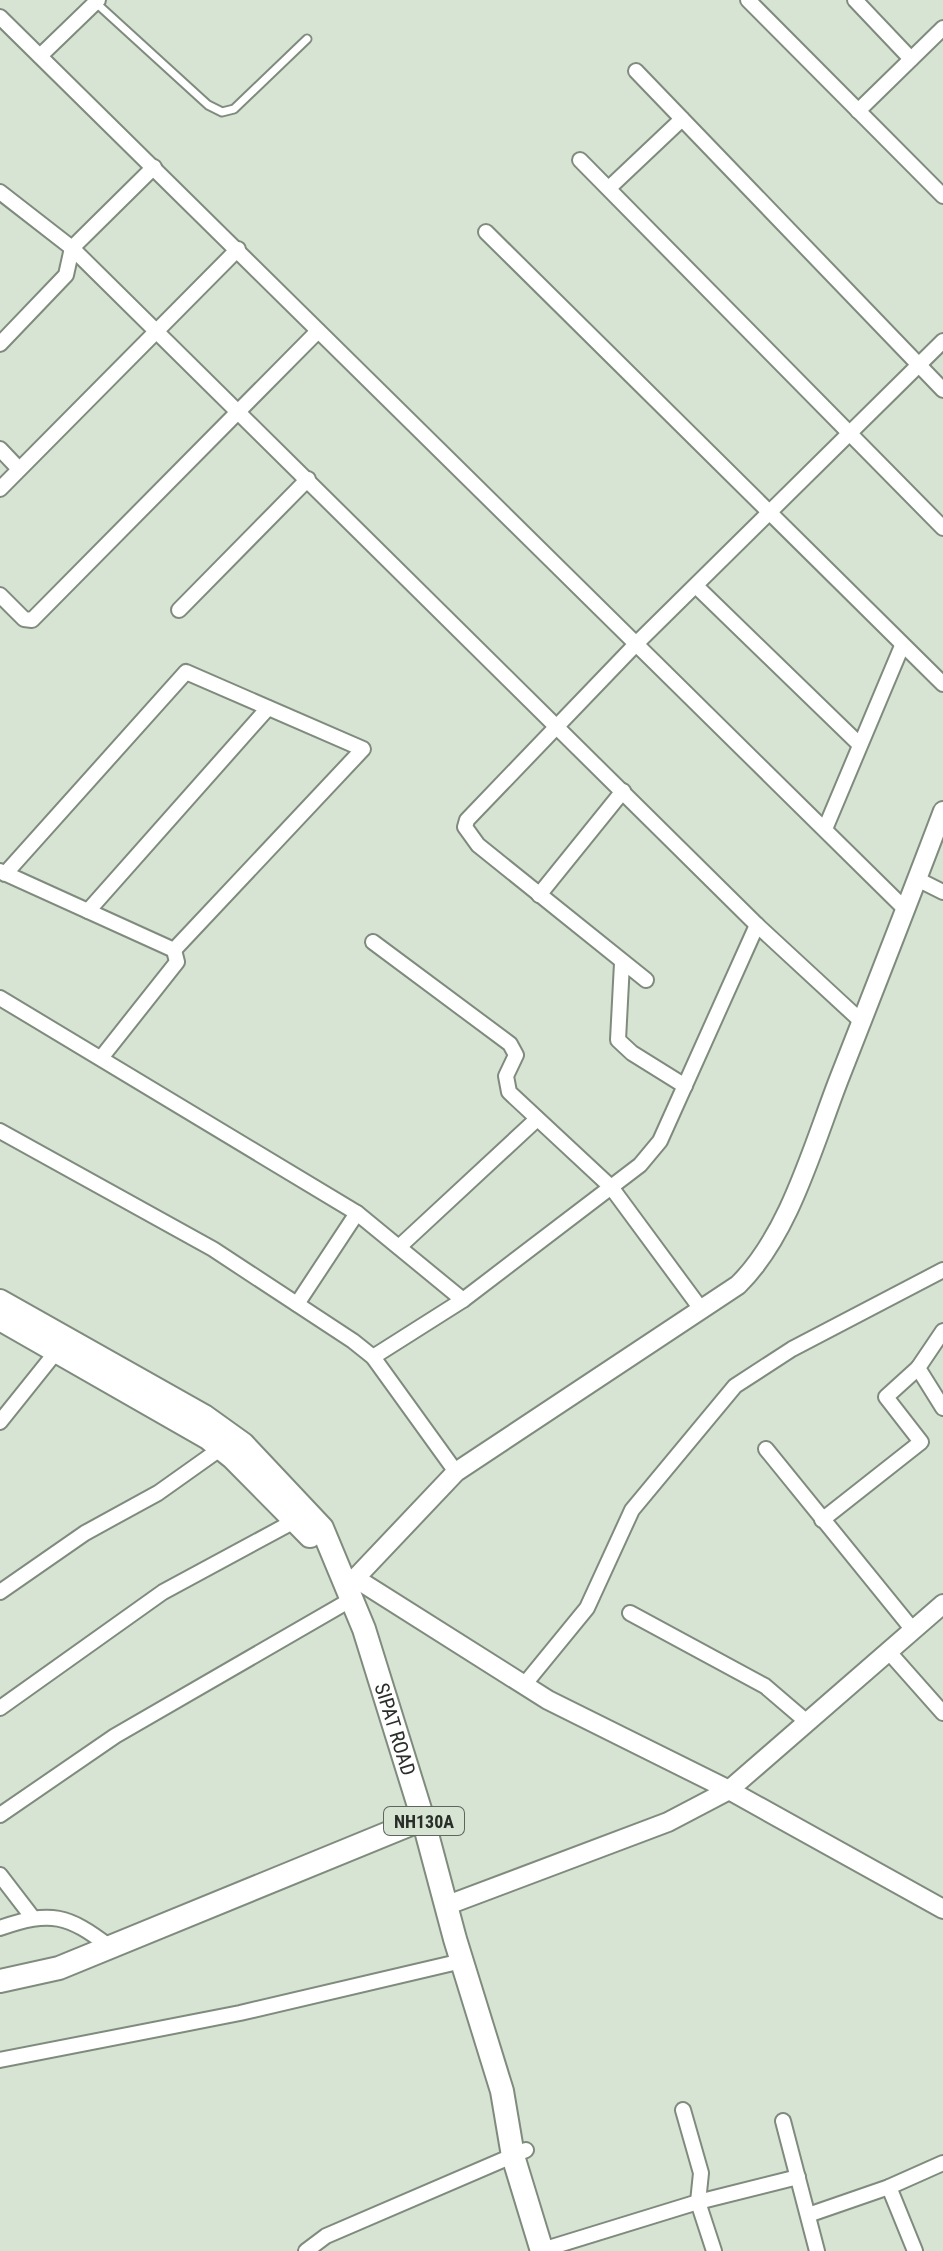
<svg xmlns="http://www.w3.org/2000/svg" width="943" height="2251" viewBox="0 0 943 2251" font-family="'Roboto Condensed',sans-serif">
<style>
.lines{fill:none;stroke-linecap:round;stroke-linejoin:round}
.service-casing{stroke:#7f8b7d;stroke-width:11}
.minor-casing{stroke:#7f8b7d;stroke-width:18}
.tertiary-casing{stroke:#7f8b7d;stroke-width:22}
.primary-casing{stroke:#7f8b7d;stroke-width:26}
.trunk-casing{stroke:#7f8b7d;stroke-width:26}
.service{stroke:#fff;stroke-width:7}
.minor{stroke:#fff;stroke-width:14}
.tertiary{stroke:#fff;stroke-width:18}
.primary{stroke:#fff;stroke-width:22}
.trunk{stroke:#fff;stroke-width:22}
.labels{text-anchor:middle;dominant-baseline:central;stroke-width:8;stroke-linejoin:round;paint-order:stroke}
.shield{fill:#d7e4d4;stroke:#5d655c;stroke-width:2}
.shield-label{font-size:18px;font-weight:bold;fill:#292e28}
.street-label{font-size:20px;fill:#292e28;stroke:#d7e4d4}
</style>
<rect width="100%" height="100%" fill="#d7e4d4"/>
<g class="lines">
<!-- service casing -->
<g class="service-casing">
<path id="service" d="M95,2L208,105L222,112L234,109L307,39"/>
</g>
<!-- minor casing -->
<g class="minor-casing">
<g id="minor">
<path d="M748,0L943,196"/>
<path d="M855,0L911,59"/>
<path d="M0,17L905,909"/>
<path d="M40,56L98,0"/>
<path d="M636,71L943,390"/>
<path d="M858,111L943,28"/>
<path d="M580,160L943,528"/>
<path d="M609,188L682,119"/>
<path d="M0,192L72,248L757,925L862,1022"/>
<path d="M486,232L943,684"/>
<path d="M0,344L66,275L72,248L154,167"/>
<path d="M0,449L19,469"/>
<path d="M0,489L238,249"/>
<path d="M696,586L859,744"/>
<path d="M0,595L24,619L32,620L318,331"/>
<path d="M179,610L308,479"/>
<path d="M825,829L902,646"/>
<path d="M0,871L174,950L363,749L186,672L5,874"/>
<path d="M917,879L943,892"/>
<path d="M539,895L623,791"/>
<path d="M88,911L268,708"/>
<path d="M373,942L510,1044L516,1055L506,1076L509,1092L611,1187L701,1309"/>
<path d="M622,963L618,1040L632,1053L685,1086"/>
<path d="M646,980L478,845L465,827L467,820L637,643L943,341"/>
<path d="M0,998L357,1213L463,1300"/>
<path d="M101,1058L177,962L174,950"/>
<path d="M0,1131L213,1249L353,1341L373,1357L456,1472"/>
<path d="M399,1247L537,1119"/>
<path d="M297,1304L357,1213"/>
<path d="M943,1331L918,1368L943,1408"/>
<path d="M373,1357L463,1300L640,1165L660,1141L757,925"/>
<path d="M0,1422L56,1352"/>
<path d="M766,1449L913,1630"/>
<path d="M822,1520L921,1442L886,1397L918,1368"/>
<path d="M0,1592L85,1533L158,1493L227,1444"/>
<path d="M630,1613L765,1686L807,1722"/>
<path d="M888,1651L943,1713"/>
<path d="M524,1685L587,1608L632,1510L735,1386L792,1349L943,1270"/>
<path d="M0,1708L163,1592L300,1518"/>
<path d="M0,1815L115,1736L352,1599"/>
<path d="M0,1875L33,1918"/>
<path d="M0,1928C51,1910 68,1915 110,1947"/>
<path d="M0,2060L240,2013L462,1961"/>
<path d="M683,2110L701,2173L698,2202L714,2251"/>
<path d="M783,2121L817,2251"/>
<path d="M889,2187L915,2251"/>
<path d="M808,2215L889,2187L943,2163"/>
<path d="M542,2250L698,2202L798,2177"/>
<path d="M306,2251L326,2236L526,2150"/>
</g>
</g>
<!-- tertiary casing -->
<g class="tertiary-casing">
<g id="tertiary">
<path d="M355,1578L548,1700L729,1790L943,1909"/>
<path d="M347,1587L456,1472L738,1285C789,1235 813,1146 839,1079C874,990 909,901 943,811"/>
<path d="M445,1906L668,1822L729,1790L943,1604"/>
</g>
</g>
<!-- primary casing -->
<g class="primary-casing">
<path id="primary" d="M0,1981L59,1968L423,1819"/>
</g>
<!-- trunk casing -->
<g class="trunk-casing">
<g id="trunk">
<path id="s1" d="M0,1301L204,1416L243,1444L322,1528L364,1629L423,1819L455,1939L502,2091L513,2156L542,2251"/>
<path d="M0,1319L208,1438L233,1458L310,1536"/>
</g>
</g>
<!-- service -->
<use href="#service" class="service"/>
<!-- minor -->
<use href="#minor" class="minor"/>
<!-- tertiary -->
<use href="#tertiary" class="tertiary"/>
<!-- primary -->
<use href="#primary" class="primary"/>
<!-- trunk -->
<use href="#trunk" class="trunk"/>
</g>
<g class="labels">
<!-- shield labels -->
<rect class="shield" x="384" y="1807" width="80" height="28" rx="6"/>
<g class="shield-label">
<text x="424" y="1821">NH130A</text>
</g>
<!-- street labels -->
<g class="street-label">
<text stroke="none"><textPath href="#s1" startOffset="612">SIPAT ROAD</textPath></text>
</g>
</g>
</svg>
